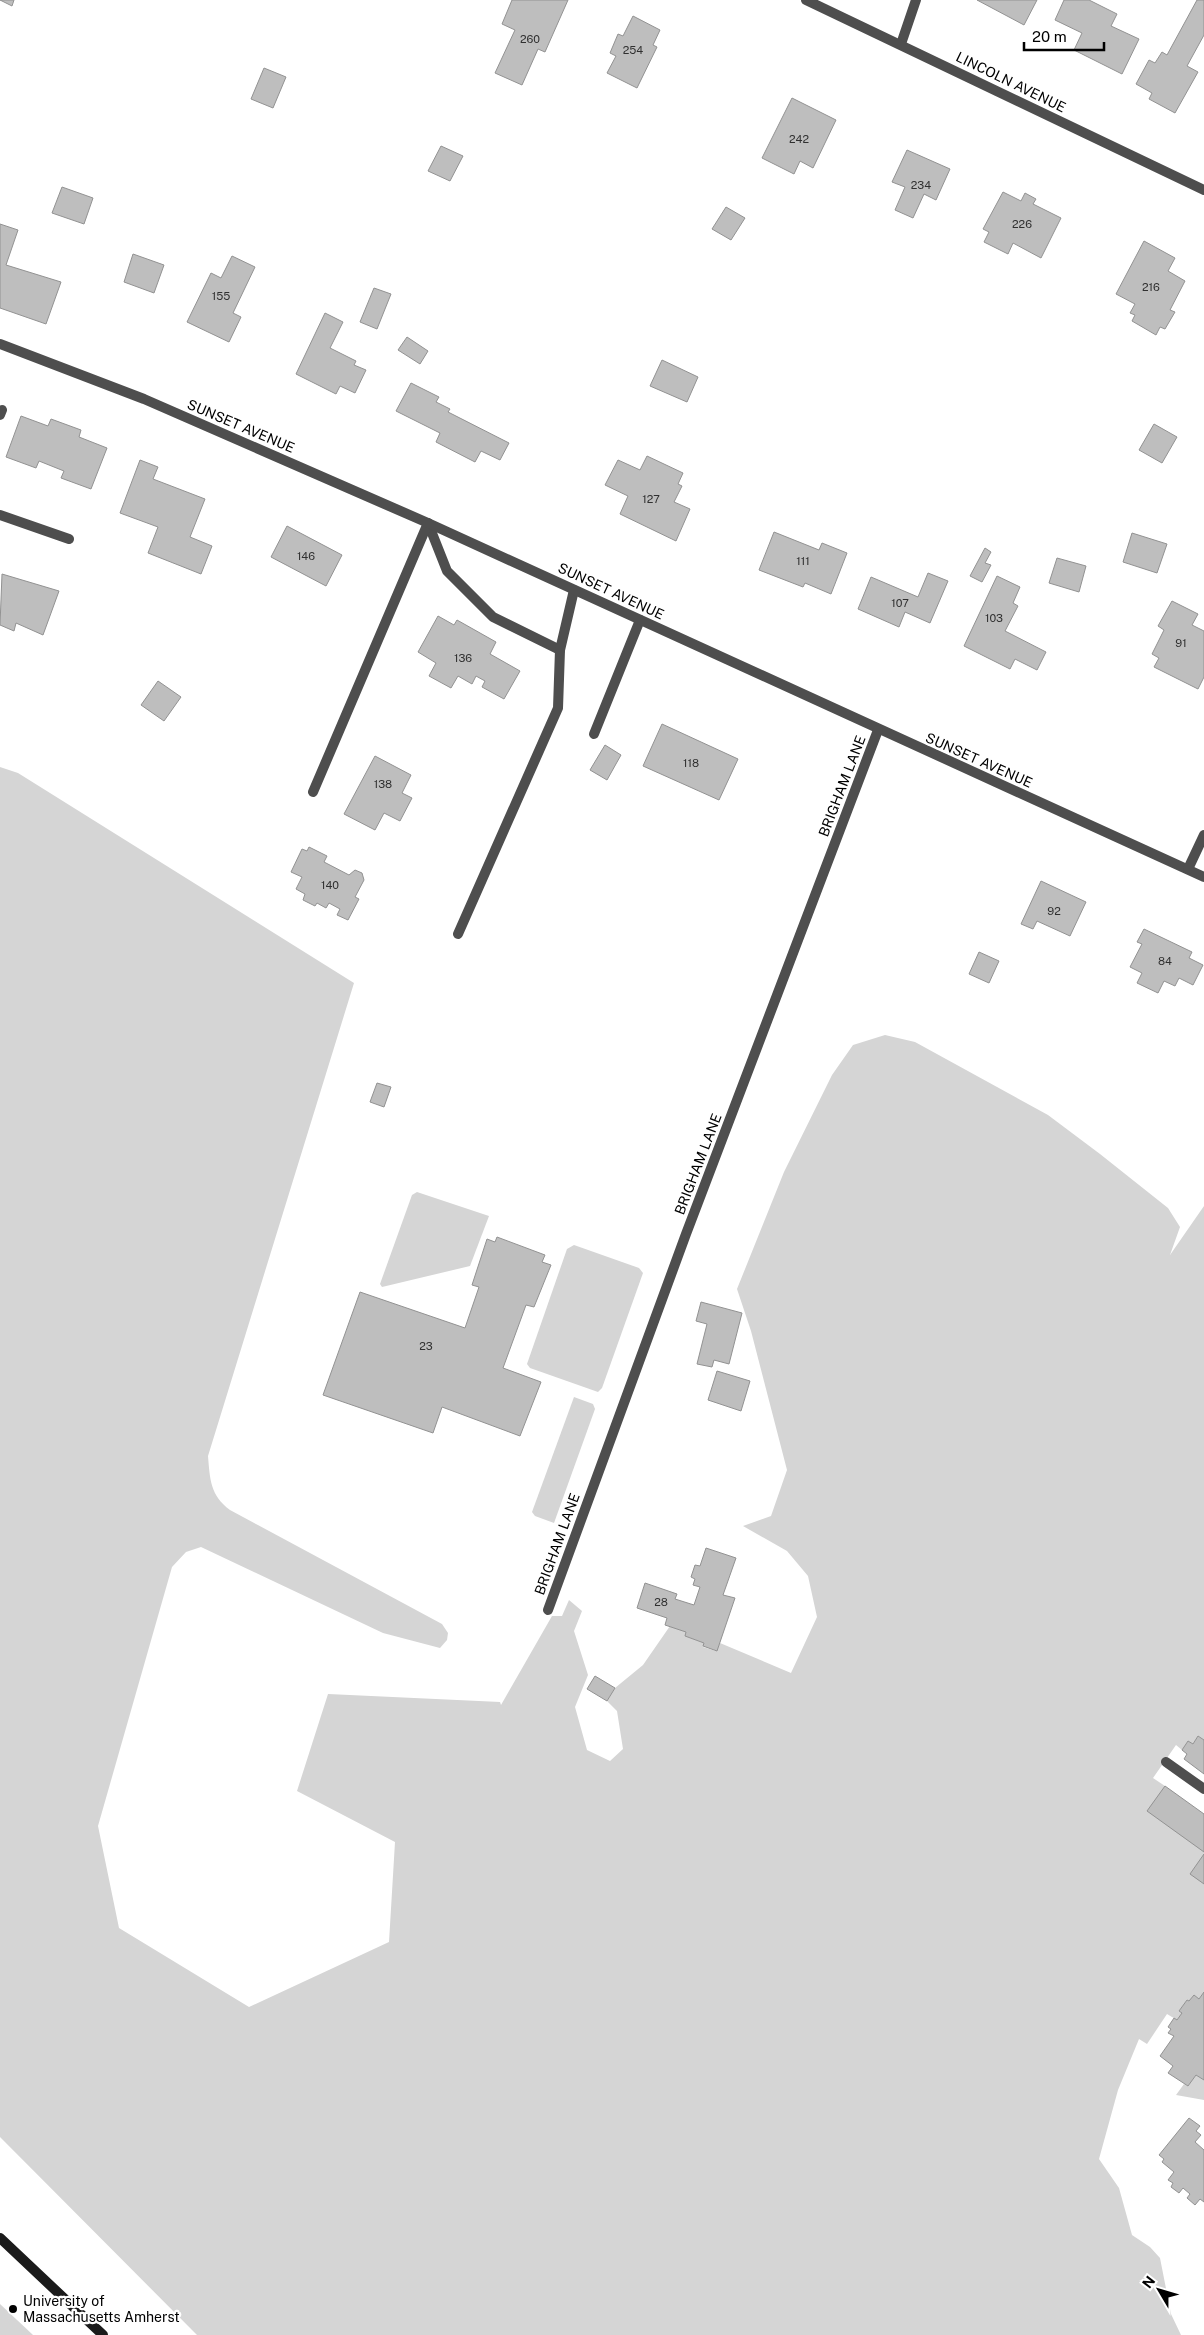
<svg xmlns="http://www.w3.org/2000/svg" width="1204" height="2335" viewBox="0 0 1204 2335" font-family="'Public Sans',sans-serif">
<style>
.green{fill:#d5d5d5}
.building{fill:#bebebe;stroke:#929292}
.lines{fill:none;stroke-linecap:round;stroke-linejoin:round}
.service{stroke:#4e4e4e;stroke-width:10}
.minor{stroke:#4e4e4e;stroke-width:10}
.tertiary{stroke:#4e4e4e;stroke-width:10}
.secondary{stroke:#1b1b1b;stroke-width:10}
.poi-dot{fill:#000;stroke:#fff;stroke-width:2}
.labels{text-anchor:middle;dominant-baseline:central;stroke-width:4.5;stroke-linejoin:round;paint-order:stroke}
.number-label{font-size:11px;fill:#303030}
.street-label{font-size:14px;fill:#000;stroke:#fff}
.poi-label{font-size:14px;fill:#000;stroke:#fff;text-anchor:start}
</style>
<rect width="100%" height="100%" fill="#fff"/>
<!-- green -->
<g class="green">
<path d="M0,767L18,773L354,983L208,1456C210,1479 210,1495 230,1510L442,1624L448,1633L447,1640L440,1648L383,1633L201,1547L186,1552L172,1567L98,1826L119,1928L249,2007L389,1942L395,1842L297,1791L328,1694L500,1702L501,1705L552,1616H562L569,1600L582,1611L574,1631L588,1675L575,1707L587,1750L610,1761L623,1749L617,1711L607,1701L615,1688L643,1665L670,1626L686,1632L685,1636L704,1643L703,1647L716,1651L720,1643L791,1673L817,1617L808,1576L787,1551L743,1526L771,1516L787,1470L751,1331L737,1289L784,1172L832,1075L853,1045L885,1035L915,1042L1048,1115L1100,1154L1168,1208L1180,1227L1170,1255L1204,1206V1740L1198,1736L1193,1744L1188,1741L1182,1750L1176,1745L1153,1778L1165,1786L1204,1852V1992L1199,1999L1194,1995L1189,2001L1187,2000L1179,2011L1182,2013L1177,2020L1167,2014L1147,2044L1139,2039L1118,2090L1099,2159L1119,2188L1132,2235L1150,2247L1160,2258L1171,2314L1181,2335H197L0,2137Z"/>
<path d="M417,1192L489,1216L470,1266L382,1287L380,1284L412,1195Z"/>
<path d="M574,1245L639,1268L643,1273L602,1388L598,1392L530,1368L527,1364L567,1249Z"/>
<path d="M574,1397L593,1404L595,1409L554,1523L535,1516L532,1512Z"/>
<path d="M1196,2075L1204,2080V2100L1176,2095L1184,2084L1188,2086Z"/>
<path d="M0,2304L33,2335H0Z"/>
</g>
<!-- building -->
<g class="building">
<path d="M0,0H14L12,6Z"/>
<path d="M512,0H568L545,52L538,49L522,85L495,73L515,30L502,24Z"/>
<path d="M977,0H1037L1024,25Z"/>
<path d="M1064,0H1089L1117,14L1111,26L1139,39L1122,74L1074,50L1082,33L1055,20Z"/>
<path d="M1197,0H1204V35L1187,66L1198,72L1175,113L1149,99L1152,93L1136,84L1149,60L1155,63L1162,52L1167,55Z"/>
<path d="M633,16L660,30L653,45L657,47L637,88L607,73L616,56L610,53L618,34L623,36Z"/>
<path d="M264,68L286,77L273,108L251,99Z"/>
<path d="M792,98L836,120L813,168L800,161L794,174L762,158Z"/>
<path d="M441,146L463,156L450,181L428,171Z"/>
<path d="M907,150L950,169L936,200L924,194L913,218L895,210L905,187L892,182Z"/>
<path d="M62,187L93,198L84,224L52,213Z"/>
<path d="M1003,192L1021,201L1025,193L1036,199L1033,204L1061,218L1041,258L1013,243L1008,254L984,242L989,232L983,229Z"/>
<path d="M726,207L745,218L731,240L712,229Z"/>
<path d="M0,224L18,230L6,265L61,282L46,324L0,308Z"/>
<path d="M1144,241L1175,258L1168,271L1185,281L1170,310L1175,312L1165,329L1160,327L1156,335L1132,321L1135,315L1130,313L1135,304L1116,294Z"/>
<path d="M133,254L164,265L154,293L124,282Z"/>
<path d="M232,256L255,267L233,313L241,317L229,342L187,322L211,273L221,278Z"/>
<path d="M374,288L391,294L377,329L360,322Z"/>
<path d="M325,313L343,322L330,348L356,361L354,365L366,370L355,393L340,386L336,394L296,374Z"/>
<path d="M407,337L428,351L420,364L398,350Z"/>
<path d="M662,360L698,377L687,402L650,386Z"/>
<path d="M411,383L439,397L436,402L450,409L448,412L509,443L500,460L481,451L475,462L436,442L440,433L396,411Z"/>
<path d="M21,416L48,426L51,419L81,430L79,437L107,448L91,489L61,478L64,471L39,461L36,468L6,457Z"/>
<path d="M1154,424L1177,437L1162,463L1139,450Z"/>
<path d="M647,456L683,473L678,484L682,486L674,502L690,509L676,541L620,514L628,496L605,485L618,460L640,470Z"/>
<path d="M140,460L158,467L153,479L205,499L190,537L212,546L201,574L148,553L158,527L120,513Z"/>
<path d="M287,526L342,555L326,586L271,557Z"/>
<path d="M774,532L819,550L822,543L847,553L831,594L805,583L803,587L759,570Z"/>
<path d="M1132,533L1167,544L1157,573L1123,562Z"/>
<path d="M985,548L991,552L985,563L991,565L982,582L970,576Z"/>
<path d="M1057,558L1086,566L1079,592L1049,583Z"/>
<path d="M928,573L948,581L930,623L905,612L899,627L858,609L871,577L918,597Z"/>
<path d="M2,574L59,591L43,635L16,623L14,631L0,625Z"/>
<path d="M997,576L1020,587L1013,603L1018,606L1005,631L1046,652L1037,670L1015,659L1010,669L964,646Z"/>
<path d="M1172,601L1198,614L1192,625L1204,631V677L1198,689L1154,667L1159,658L1152,654L1164,630L1158,626Z"/>
<path d="M438,616L454,625L457,620L496,642L490,654L520,671L504,699L482,687L485,681L476,676L472,684L458,676L451,688L429,676L436,663L418,652Z"/>
<path d="M158,681L181,697L164,721L141,705Z"/>
<path d="M662,724L738,759L719,800L643,766Z"/>
<path d="M605,745L621,755L607,780L590,770Z"/>
<path d="M375,756L411,775L402,793L412,798L400,821L384,813L375,830L344,814Z"/>
<path d="M309,847L327,856L324,862L349,875L355,870L362,873L364,880L355,897L359,899L348,920L337,915L340,909L329,903L326,908L317,903L315,906L303,900L305,894L296,889L302,877L291,872L302,849L307,851Z"/>
<path d="M1041,881L1086,902L1070,936L1037,921L1033,929L1021,924Z"/>
<path d="M1144,929L1192,952L1189,958L1203,965L1193,985L1179,978L1175,986L1164,981L1158,993L1137,983L1142,973L1130,967L1142,944L1137,942Z"/>
<path d="M979,952L999,961L989,983L969,974Z"/>
<path d="M377,1083L391,1087L384,1107L370,1102Z"/>
<path d="M497,1237L545,1255L542,1262L551,1265L534,1307L526,1305L503,1368L541,1382L520,1436L442,1407L433,1433L323,1395L360,1292L465,1328L479,1287L472,1285L487,1239L495,1242Z"/>
<path d="M701,1302L742,1313L729,1364L714,1360L712,1367L697,1364L707,1324L696,1321Z"/>
<path d="M717,1371L750,1381L741,1411L708,1400Z"/>
<path d="M706,1548L736,1558L723,1595L735,1598L717,1651L703,1646L704,1643L685,1636L686,1632L665,1625L667,1618L637,1608L645,1583L677,1594L675,1599L694,1605L700,1587L693,1585L695,1579L691,1577L695,1565L700,1566Z"/>
<path d="M595,1676L615,1688L607,1701L587,1689Z"/>
<path d="M1198,1736L1204,1740V1774L1184,1759L1187,1754L1182,1750L1188,1741L1193,1744Z"/>
<path d="M1165,1786L1204,1814V1852L1147,1811Z"/>
<path d="M1204,1854V1884L1190,1874Z"/>
<path d="M1204,1992V2080L1196,2075L1188,2086L1168,2073L1173,2066L1160,2056L1174,2036L1168,2033L1171,2029L1168,2027L1174,2018L1177,2020L1182,2013L1179,2011L1187,2000L1189,2001L1194,1995L1199,1999Z"/>
<path d="M1189,2118L1200,2126L1196,2131L1201,2135L1195,2142L1204,2150V2202L1200,2199L1195,2205L1187,2198L1190,2194L1183,2188L1179,2193L1171,2187L1173,2183L1168,2180L1174,2172L1162,2162L1164,2159L1159,2155Z"/>
</g>
<g class="lines">
<!-- service -->
<g class="service">
<path d="M0,415L2,410"/>
<path d="M0,515L69,539"/>
<path d="M428,523L447,571L493,617L560,650"/>
<path d="M594,734L640,620"/>
<path d="M313,792L428,523"/>
<path d="M458,934L558,708L560,650L574,590"/>
<path d="M1166,1762L1204,1789"/>
</g>
<!-- minor -->
<g class="minor">
<path d="M901,44L916,0"/>
<path d="M0,344L144,399L428,523L1204,877"/>
<path d="M1188,869L1204,835"/>
<path d="M548,1610L686,1234L878,730"/>
</g>
<!-- tertiary -->
<path class="tertiary" d="M806,0L1204,190"/>
<!-- secondary -->
<path class="secondary" d="M0,2238L103,2335"/>
</g>
<!-- markers -->
<circle class="poi-dot" cx="13" cy="2309" r="5"/>
<g class="labels">
<!-- number labels -->
<g class="number-label">
<text x="530" y="39">260</text>
<text x="633" y="50">254</text>
<text x="799" y="139">242</text>
<text x="921" y="185">234</text>
<text x="1022" y="224">226</text>
<text x="1151" y="287">216</text>
<text x="221" y="296">155</text>
<text x="651" y="499">127</text>
<text x="306" y="556">146</text>
<text x="803" y="561">111</text>
<text x="900" y="603">107</text>
<text x="994" y="618">103</text>
<text x="1181" y="643">91</text>
<text x="463" y="658">136</text>
<text x="691" y="763">118</text>
<text x="383" y="784">138</text>
<text x="330" y="885">140</text>
<text x="1054" y="911">92</text>
<text x="1165" y="961">84</text>
<text x="426" y="1346">23</text>
<text x="661" y="1602">28</text>
</g>
<!-- street labels -->
<g class="street-label">
<text transform="translate(1011 82) rotate(26)">LINCOLN AVENUE</text>
<text transform="translate(241 426) rotate(23)">SUNSET AVENUE</text>
<text transform="translate(611 591) rotate(25)">SUNSET AVENUE</text>
<text transform="translate(979 760) rotate(24)">SUNSET AVENUE</text>
<text transform="translate(842 786) rotate(-69)">BRIGHAM LANE</text>
<text transform="translate(698 1164) rotate(-69)">BRIGHAM LANE</text>
<text transform="translate(557 1544) rotate(-70)">BRIGHAM LANE</text>
</g>
<!-- poi labels -->
<g class="poi-label">
<text x="23" y="2301">University of<tspan x="23" dy="16">Massachusetts Amherst</tspan></text>
</g>
</g>
<!-- north arrow -->
<g transform="translate(1159 2290) rotate(308)" stroke="#ffffff" stroke-width="4" paint-order="stroke">
<path d="M0-4L9 19L0 12L-9 19Z" fill="#000000"/>
<text y="-8" font-size="14" font-weight="bold" text-anchor="middle" fill="#000000">N</text>
</g>
<!-- scale -->
<path d="M1024 42v8h80v-8" fill="none" stroke="#000000" stroke-width="2.5"/>
<text x="1032" y="42" font-size="15" fill="#000000" stroke="#ffffff" stroke-width="4" paint-order="stroke">20 m</text>
</svg>
